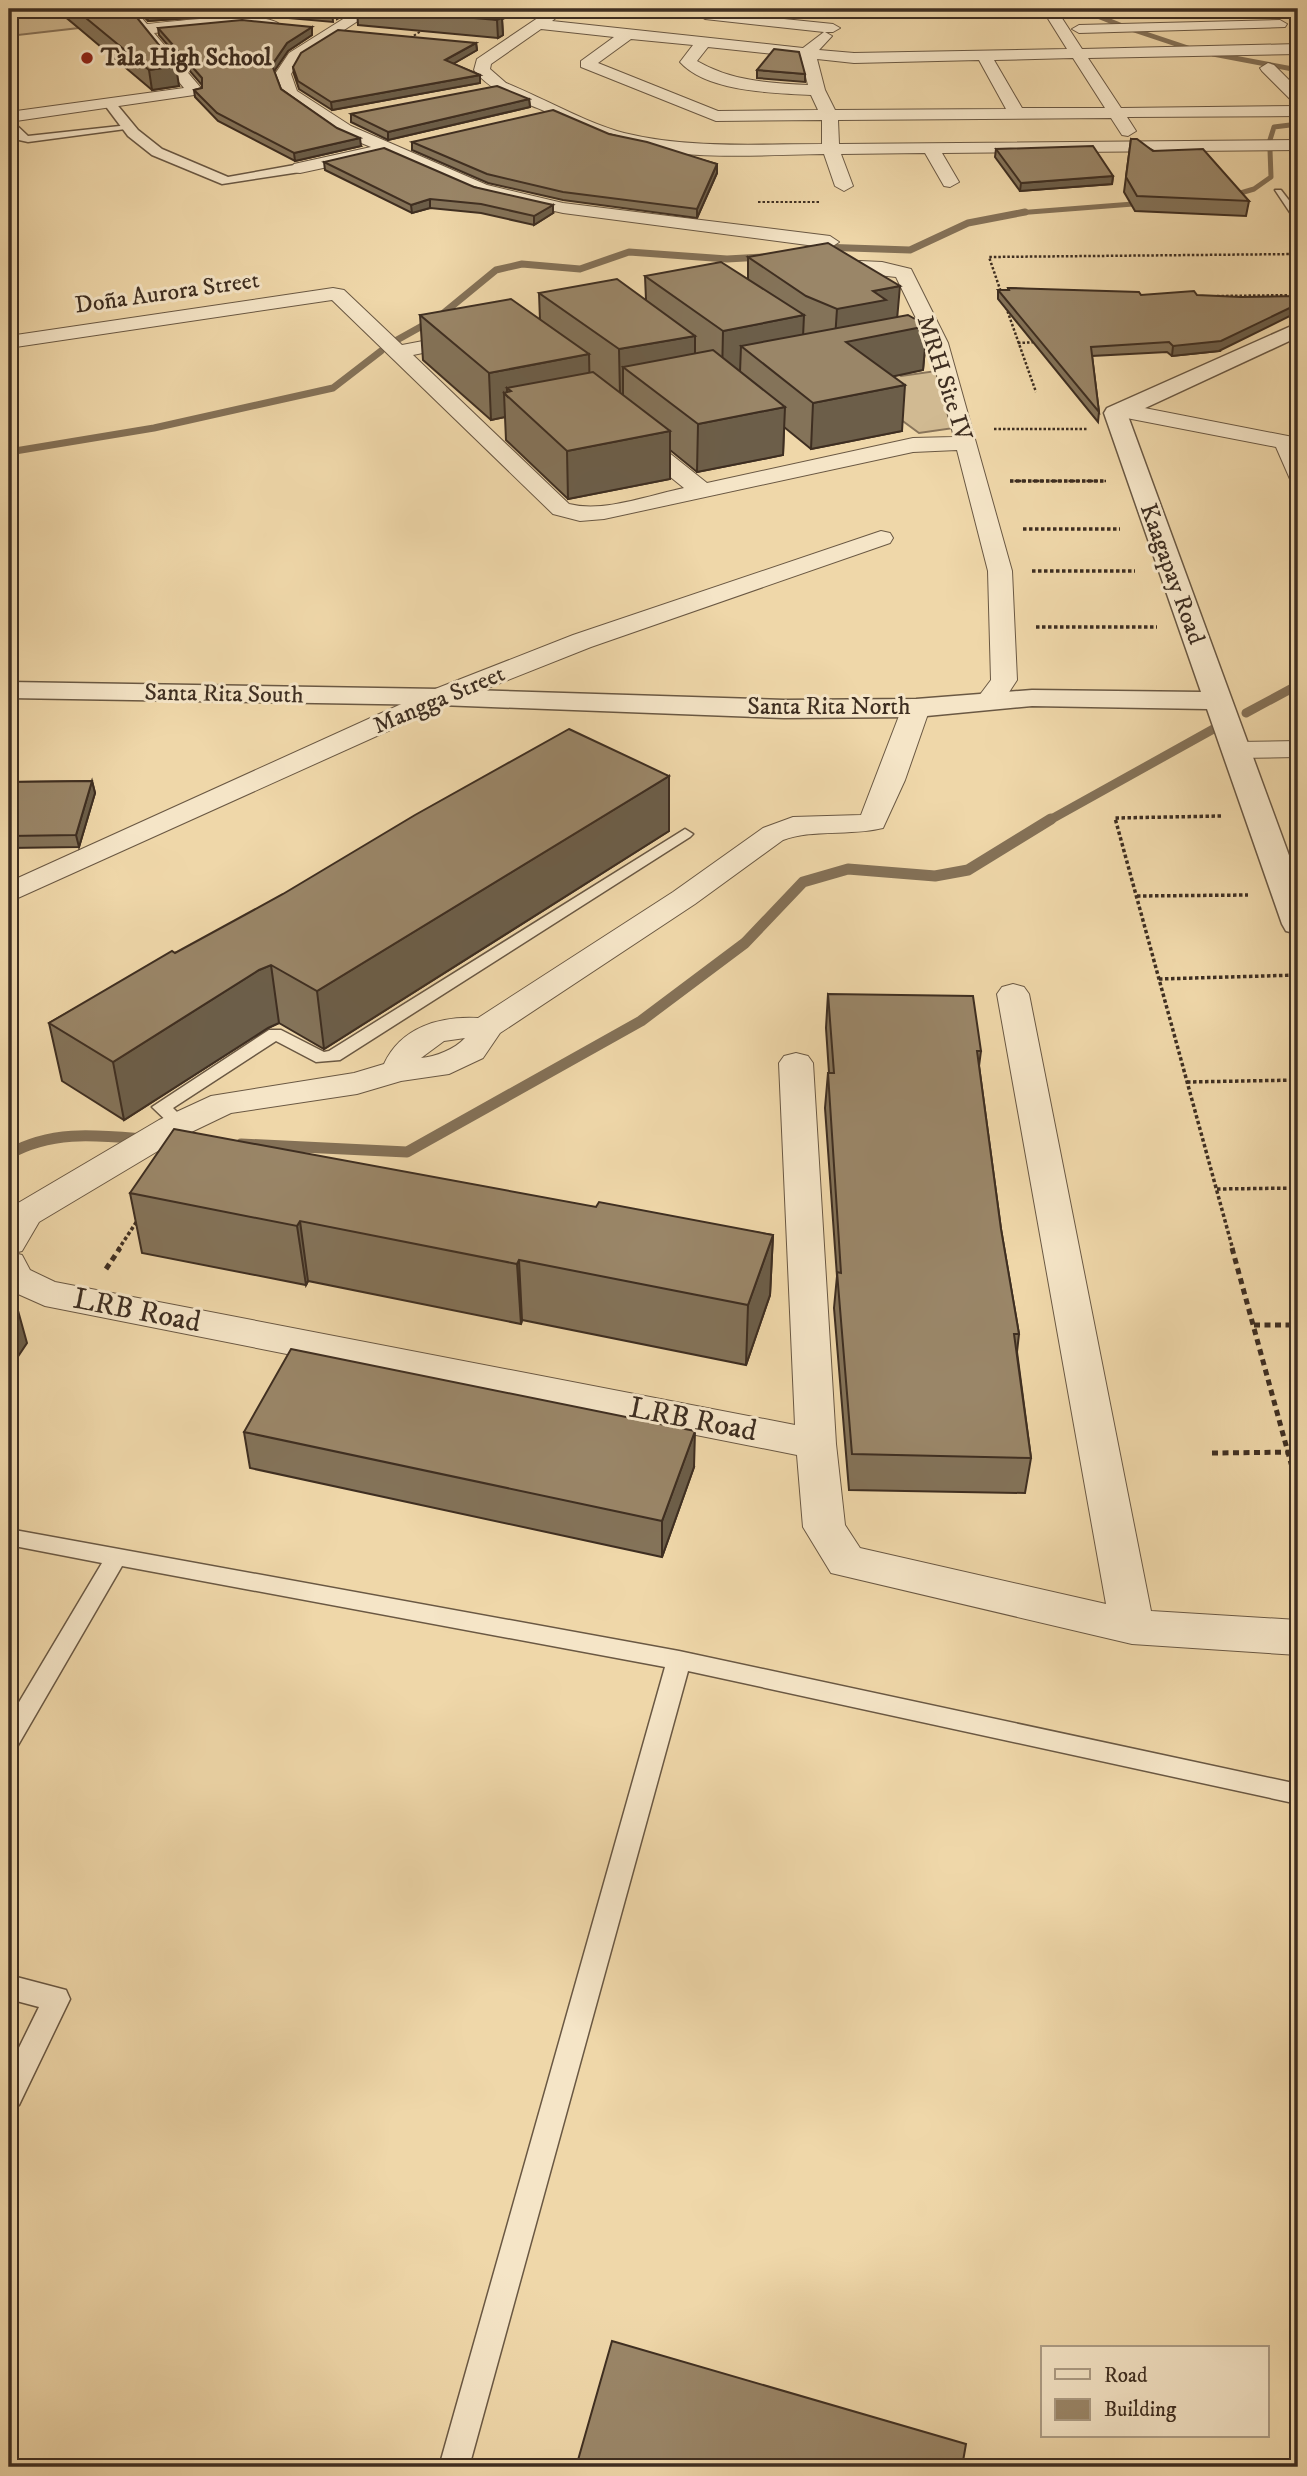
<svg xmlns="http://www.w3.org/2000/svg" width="1307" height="2476" viewBox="0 0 1307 2476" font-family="'IM FELL DW Pica',serif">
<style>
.green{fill:#d1ba92;stroke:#88745a;stroke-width:2}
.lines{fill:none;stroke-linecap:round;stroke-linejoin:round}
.stream-far3{stroke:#847157;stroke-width:5}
.stream-far2{stroke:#847157;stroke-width:7}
.stream-far1{stroke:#847157;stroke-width:9}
.stream{stroke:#847157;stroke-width:11}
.service-casing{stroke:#6a5843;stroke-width:3}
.pedestrian-casing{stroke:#6a5843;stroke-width:3}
.minor-casing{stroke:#6a5843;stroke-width:2}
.tertiary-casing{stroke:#6a5843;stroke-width:3}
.path-far3{stroke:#3e2e21;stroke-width:2;stroke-dasharray:2.5 2;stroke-linecap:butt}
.path-far2{stroke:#3e2e21;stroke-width:2.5;stroke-dasharray:2.5 2;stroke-linecap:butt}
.path-far1{stroke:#3e2e21;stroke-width:3.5;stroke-dasharray:3.5 2.5;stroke-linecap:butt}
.path{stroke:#3e2e21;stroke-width:5;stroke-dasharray:6 4.5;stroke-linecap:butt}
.service{fill:#f5e5c7;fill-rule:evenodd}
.pedestrian{fill:#f5e5c7;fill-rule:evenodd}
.minor{fill:#f5e5c7;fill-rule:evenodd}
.tertiary{fill:#f5e5c7;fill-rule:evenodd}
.wall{fill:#847359;stroke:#3e2e21;stroke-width:2}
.shaded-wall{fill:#6c5e49;stroke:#3e2e21;stroke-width:2}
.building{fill:#9a8668;stroke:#3e2e21;stroke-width:2}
.poi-dot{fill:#8f2418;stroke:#f5e5c7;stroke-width:2.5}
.labels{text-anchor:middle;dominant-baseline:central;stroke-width:6;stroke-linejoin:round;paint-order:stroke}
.far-poi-label{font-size:24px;font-weight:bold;fill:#3e2e21;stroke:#f5e5c7;text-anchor:start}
.far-street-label{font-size:24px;fill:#3e2e21;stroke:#f5e5c7}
.street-label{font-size:30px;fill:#3e2e21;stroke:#f5e5c7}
</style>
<rect width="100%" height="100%" fill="#efd7a9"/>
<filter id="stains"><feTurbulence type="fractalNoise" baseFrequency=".00286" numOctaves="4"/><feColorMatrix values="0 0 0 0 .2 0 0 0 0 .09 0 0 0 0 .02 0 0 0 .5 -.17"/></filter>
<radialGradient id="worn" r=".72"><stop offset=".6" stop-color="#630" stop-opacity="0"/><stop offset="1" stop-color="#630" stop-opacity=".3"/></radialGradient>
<!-- green -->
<g class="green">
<path d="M9,9H55L79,28L18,35L9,26Z"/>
<path d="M884,365L901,376L936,371L954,428L919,433L839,374Z"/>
</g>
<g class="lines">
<!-- stream-far3 -->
<g class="stream-far3">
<path d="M1095,15L1125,27"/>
<path d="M1131,29L1188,48"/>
<path d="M1213,54L1298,70"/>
<path d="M1269,143L1274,127L1298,124"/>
<path d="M1227,197L1254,189L1271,177L1270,150"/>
<path d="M1017,213L1146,203"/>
</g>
<!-- stream-far2 -->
<g class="stream-far2">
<path d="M819,247L910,250L968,223L1025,212"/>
<path d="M397,340L440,316L496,270L522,264L580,269L629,252L727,259L763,257"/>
<path d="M9,452L154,428L333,388L381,351"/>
</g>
<!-- stream-far1 -->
<g class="stream-far1">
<path d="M1246,713L1298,685"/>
<path d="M1048,821L1217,727"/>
</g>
<!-- stream -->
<g class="stream">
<path d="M241,1144L407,1152L641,1021L745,943L803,882L848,869L935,876L968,870L1051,819"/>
<path d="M9,1154C52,1130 96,1135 143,1139"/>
</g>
<!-- service casing -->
<g class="service-casing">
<g id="service">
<path d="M9,118L28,136L129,125L133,128L28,142L19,140L9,127Z"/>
<path d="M1275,190H1281L1298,212V221L1295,220Z"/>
<path d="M685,829L693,834L690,837L340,1060L316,1062L276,1041L173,1108L189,1124L186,1128H174L152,1107L269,1030H281L324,1052L329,1051Z"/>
<path d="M9,1529L679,1651L1298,1784V1804L688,1671L469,2467H439L665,1667L122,1566L17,1747L9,1750V1719L102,1563L9,1545Z"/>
<path d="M9,1975L66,1990L70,1999L19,2105L9,2109V2068L39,2007L9,1999Z"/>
</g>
</g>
<!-- pedestrian casing -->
<g class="pedestrian-casing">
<path id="pedestrian" d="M106,101H114L138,130L162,149L228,177L300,164L307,168L300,172L222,184L152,155L128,136L104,104Z"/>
</g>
<!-- minor casing -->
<g class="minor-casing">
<g id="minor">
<path d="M119,9H134L147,24C171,22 264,10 279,24L272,28L222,26L154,33L201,88V94L9,122V112L184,88Z"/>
<path d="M359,9H376L300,59L291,74L297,91L351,126L487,185L563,203L830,236L839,242L830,248L563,213L475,193L382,152L374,157L300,173L294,172L291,168L294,164L371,147L339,134L284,96L275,74L289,53Z"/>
<path d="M551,9H567L552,21L803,48L824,32L705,19L698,15L705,11L833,24L840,28L833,32H825L832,36L819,50L854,53L1067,49L1042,9H1056L1082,49L1298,44V54L1088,58L1121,108L1298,106V116L1127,117L1136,131L1128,136L1122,135L1111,118L838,120L839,144L1298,140V150L942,153L959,182L950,187L944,186L925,153L841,154L853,186L844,191L835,186L824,154C753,155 679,162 611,140C588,132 565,120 542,110C518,100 491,92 474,70L477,59ZM541,29L614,37L581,61V67L716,121L822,120V144C756,144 689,149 624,133C586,123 543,98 506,83L490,69L491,64ZM631,39L693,45L680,62C707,92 774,93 811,95L818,110L718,111L598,63ZM708,47L801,57L808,85C769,83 731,81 697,61ZM1073,58L1105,108H1022L994,60ZM817,59L854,63L979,60L1006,109L835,110L825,90Z"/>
<path d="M1280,20L1287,24L1285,27L1079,33L1072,29L1079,25Z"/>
<path d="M1268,63L1274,65L1298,89V103L1292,101L1262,71L1260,68Z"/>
<path d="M860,261L882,262L911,269L948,343L1012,571L1017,680L1000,706H980L976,700L991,680L988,571L957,450L913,452L604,519L580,521L553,514L332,300L9,348V336L333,288L344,290L402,345L470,332L477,334L480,338L477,342L413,355L569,504C604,513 650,495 684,488L622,438L619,433L622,428H638L707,483L913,438L954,437L928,343L896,277L860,273L816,280L806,274L816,268Z"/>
<path d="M1119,403L1293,437L1298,447V481L1290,479L1276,447L1111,415L1108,410Z"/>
<path d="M881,531L890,533L893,538L890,543L591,647L450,703L9,902V882L430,691L573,635Z"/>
<path d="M916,700L926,702L930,708L905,780L883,828C851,836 812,829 783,840L695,904L500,1033L483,1058L449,1074L401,1081L357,1094L231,1113L183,1136L39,1222L22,1251L14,1253L22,1255L30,1270L55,1282L795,1425L779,1063L784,1056L796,1053L808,1056L813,1063L836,1444L845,1525L860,1548L1106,1604L997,994L1002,987L1013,984L1024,987L1029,994L1151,1611L1298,1620V1655L1132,1644L831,1573L803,1527L797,1455L45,1306L9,1290V1213L13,1206L159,1120L211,1096L354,1073L384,1064C401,1027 440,1016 478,1018L673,892L763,828L793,817L861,815L902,708L906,702ZM465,1038C455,1049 435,1057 421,1058L444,1041Z"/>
<path d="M1298,741V757L1236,758L1226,756L1222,750L1226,744L1236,742Z"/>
</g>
</g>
<!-- tertiary casing -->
<g class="tertiary-casing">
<path id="tertiary" d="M1298,323V337L1128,416L1298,880V934L1286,931L1282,924L1207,709L1032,706L916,717L784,718L440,705L9,698V682L440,689L784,700L916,699L1032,690L1201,692L1104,413L1107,408Z"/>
</g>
<!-- path-far3 -->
<g class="path-far3">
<path d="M410,38L426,28"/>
<path d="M758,202H819"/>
</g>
<!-- path-far2 -->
<g class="path-far2">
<path d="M1002,295L989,257L1298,254"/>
<path d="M1217,296L1298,295"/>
<path d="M1006,307L1036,392"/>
<path d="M1018,343L1037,342"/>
<path d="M994,429H1087"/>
<path d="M1010,481H1106"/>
</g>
<!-- path-far1 -->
<g class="path-far1">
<path d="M1010,481H1106"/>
<path d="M1023,529H1120"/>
<path d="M1032,571H1135"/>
<path d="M1036,627H1157"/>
<path d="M1221,816L1115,818L1233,1250"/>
<path d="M1137,896L1248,895"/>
<path d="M1159,979L1298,975"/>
<path d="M1187,1082L1298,1080"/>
<path d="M1217,1189L1298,1188"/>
<path d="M118,1250L139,1218"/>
</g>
<!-- path -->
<g class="path">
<path d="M1232,1248L1298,1489"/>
<path d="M106,1269L120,1248"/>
<path d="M1254,1325H1298"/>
<path d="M1212,1453L1298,1452"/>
</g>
<!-- service -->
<use href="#service" class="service"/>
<!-- pedestrian -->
<use href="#pedestrian" class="pedestrian"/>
<!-- minor -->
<use href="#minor" class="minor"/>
<!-- tertiary -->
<use href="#tertiary" class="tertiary"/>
</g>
<!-- wall -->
<g class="wall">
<path d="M56,9H130L179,86L152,90Z"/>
<path d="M136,9H332L333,22L243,14L148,21Z"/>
<path d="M357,9H526L502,19L503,35L498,38L358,25Z"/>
<path d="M312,27V35L288,51L274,71L281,89L361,146L295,161L218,121L195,97L194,90L202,88V85L159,35L158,28Z"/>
<path d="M476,43L477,50L453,64L480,75V83L332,110L299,89L294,74L293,67Z"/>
<path d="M757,70L805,74V82L757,78Z"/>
<path d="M529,99L530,107L388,140L351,122V114Z"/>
<path d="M609,134L717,164V173L697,218L563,200L488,183L412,150V142Z"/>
<path d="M1131,139L1249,201L1246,216L1135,211L1124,192Z"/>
<path d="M996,149L1113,176L1112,184L1020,191L995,157Z"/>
<path d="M324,162L474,187L553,213L534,225L481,213L430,208L412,213L325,170Z"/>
<path d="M748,257L897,317L927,326L923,370L893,376L902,431L811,449L784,427L783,455L697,472L670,450V479L568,499L506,440L505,417L491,420L423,360L420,315L540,320L539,293L646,300L645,276L748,279Z"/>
<path d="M1008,288L1141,295L1219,351L1172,356L1167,352L1092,356L1099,412L1098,422L998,299V290H1008Z"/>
<path d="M669,776V831L324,1049L279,1023L268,1028L124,1120L62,1081L49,1023L175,953Z"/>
<path d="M92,781L95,793L79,847L9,848V782Z"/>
<path d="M828,994L981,1051L979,1066L1001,1229L1019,1334L1017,1352L1031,1458L1025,1493L849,1490L834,1308L837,1276L825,1108L828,1073H829L826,1028Z"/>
<path d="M130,1193L596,1207L773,1235L770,1295L746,1365L522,1320L521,1324L308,1281L306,1285L142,1253Z"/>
<path d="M244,1432L694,1467L662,1557L250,1468Z"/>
</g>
<!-- shaded-wall -->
<g class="shaded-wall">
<path d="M146,9H243V14L148,21Z"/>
<path d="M336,9H354L337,19Z"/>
<path d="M486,9H526L502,19L503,35L498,38L497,20L473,14Z"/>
<path d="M312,27V35L288,51L273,73L272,65L287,43Z"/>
<path d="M476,43L477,50L446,68L445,60Z"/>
<path d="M9,62L16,108L9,109Z"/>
<path d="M176,66L179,86L152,90L149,70Z"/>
<path d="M480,75V83L332,110L331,102Z"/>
<path d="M529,99L530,107L388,140V132Z"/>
<path d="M360,138L361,146L295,161L294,153Z"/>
<path d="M717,164V173L697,218V209Z"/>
<path d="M1113,176L1112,184L1020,191L1021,183Z"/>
<path d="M430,199V208L412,213L411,205Z"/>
<path d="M553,205V213L534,225V216Z"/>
<path d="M900,286L896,331L927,326L923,370L844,387L834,354L837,309L873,291Z"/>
<path d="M1298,304V312L1219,351L1172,356L1173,346Z"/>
<path d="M804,315L802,360L741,346L740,372L722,376L723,331Z"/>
<path d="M695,336V381L623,367V395H620L619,349Z"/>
<path d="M589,354L590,401L511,391L507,388V396L504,393L505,417L491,420L489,373Z"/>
<path d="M905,385L902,431L811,449L813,403Z"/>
<path d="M785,407L783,455L697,472L698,424Z"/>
<path d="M670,431V479L568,499L567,451Z"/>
<path d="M669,776V831L324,1049L317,991Z"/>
<path d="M92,781L95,793L79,847L76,835Z"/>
<path d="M271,965L279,1023L268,1028L124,1120L113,1062L259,970Z"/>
<path d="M300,1221L308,1281L306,1285L297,1226Z"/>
<path d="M773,1235L770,1295L746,1365L748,1305Z"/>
<path d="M519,1260L522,1320L521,1324L517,1264Z"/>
<path d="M17,1307L27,1343L9,1370V1320Z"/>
<path d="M695,1431L694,1467L662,1557V1521Z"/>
</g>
<!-- building -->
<g class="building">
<path d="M75,9H130L176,66L149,70Z"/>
<path d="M369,9H486L473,14L502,18L497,20Z"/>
<path d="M242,20L312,27L287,43L272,65L281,89L337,128L360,138L294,153L217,113L194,90L202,88V78L158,28Z"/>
<path d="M338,30L476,43L445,60L480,75L331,102L298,81L293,67L301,53Z"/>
<path d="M774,49L799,52L805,74L757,70Z"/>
<path d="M9,65L12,86H9Z"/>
<path d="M497,86L529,99L388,132L351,114Z"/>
<path d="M553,110L609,134L647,142L717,164L697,209L563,192L487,174L412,142Z"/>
<path d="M1131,139H1137L1153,151L1203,149L1249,201L1137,196L1126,177Z"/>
<path d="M1093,146L1113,176L1021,183L996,149Z"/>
<path d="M384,148L474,187L553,205L534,216L481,204L430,199L411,205L324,162Z"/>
<path d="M828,243L900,286L873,291L886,300L837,309L806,296L748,257Z"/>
<path d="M721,262L804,315L723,331L645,276Z"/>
<path d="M617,279L695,336L619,349L539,293Z"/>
<path d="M1008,288L1139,292L1141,295L1194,291L1197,295L1241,297L1298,296V304L1221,341L1173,346L1169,342L1091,347L1099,412L998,290H1009Z"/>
<path d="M511,299L589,354L489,373L420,315Z"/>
<path d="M908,315L927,326L846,342L905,385L813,403L741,346Z"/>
<path d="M713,350L785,407L698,424L623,367Z"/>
<path d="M593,372L670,431L567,451L504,393L511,391L507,388Z"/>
<path d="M569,729L669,776L317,991L271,965L259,970L113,1062L49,1023L172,951L175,953L283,894L415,815Z"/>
<path d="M92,781L76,835L9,836V782Z"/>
<path d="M828,994L973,996L981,1051H977L1001,1229L1019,1334H1014L1031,1458L852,1454L837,1272L841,1273L828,1073H834Z"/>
<path d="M174,1129L596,1207L599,1202L773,1235L748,1305L519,1260L517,1264L300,1221L297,1226L130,1193Z"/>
<path d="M9,1306L17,1307L9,1320Z"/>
<path d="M291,1349L695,1431L662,1521L244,1432Z"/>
<path d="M612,2341L966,2444L962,2467H576Z"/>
</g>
<!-- markers -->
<circle class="poi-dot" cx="87" cy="58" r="7"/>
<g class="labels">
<!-- far-poi labels -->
<g class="far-poi-label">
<text x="101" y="58">Tala High School</text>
</g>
<!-- far-street labels -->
<g class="far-street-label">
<text transform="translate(167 293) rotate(-8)">Doña Aurora Street</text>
<text transform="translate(944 378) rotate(72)">MRH Site IV</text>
<text transform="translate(1172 574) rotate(70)">Kaagapay Road</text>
<text transform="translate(224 694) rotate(1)">Santa Rita South</text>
<text transform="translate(439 700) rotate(-23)">Mangga Street</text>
<text x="829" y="707">Santa Rita North</text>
</g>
<!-- street labels -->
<g class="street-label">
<text transform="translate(137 1311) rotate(11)">LRB Road</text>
<text transform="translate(693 1420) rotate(11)">LRB Road</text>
</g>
</g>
<!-- margin -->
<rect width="1307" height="2476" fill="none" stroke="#efd7a9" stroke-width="35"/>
<rect x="10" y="10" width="1286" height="2455" fill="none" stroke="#3e2e21" stroke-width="3.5"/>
<rect x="18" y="18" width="1272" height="2441" fill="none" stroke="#3e2e21" stroke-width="2"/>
<!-- legend -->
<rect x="1041" y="2346" width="228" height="91" fill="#f5e5c7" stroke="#ac9c85" stroke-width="2"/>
<rect x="1055" y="2369" width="35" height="10" fill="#f5e5c7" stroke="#ac9c85" stroke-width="2"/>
<text x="1104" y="2382" font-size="21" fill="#3e2e21">Road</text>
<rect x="1055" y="2399" width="35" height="21" fill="#9a8668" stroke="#ac9c85" stroke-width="2"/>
<text x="1104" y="2416" font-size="21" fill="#3e2e21">Building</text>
<rect width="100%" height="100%" filter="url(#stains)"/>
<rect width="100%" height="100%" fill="url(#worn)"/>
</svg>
